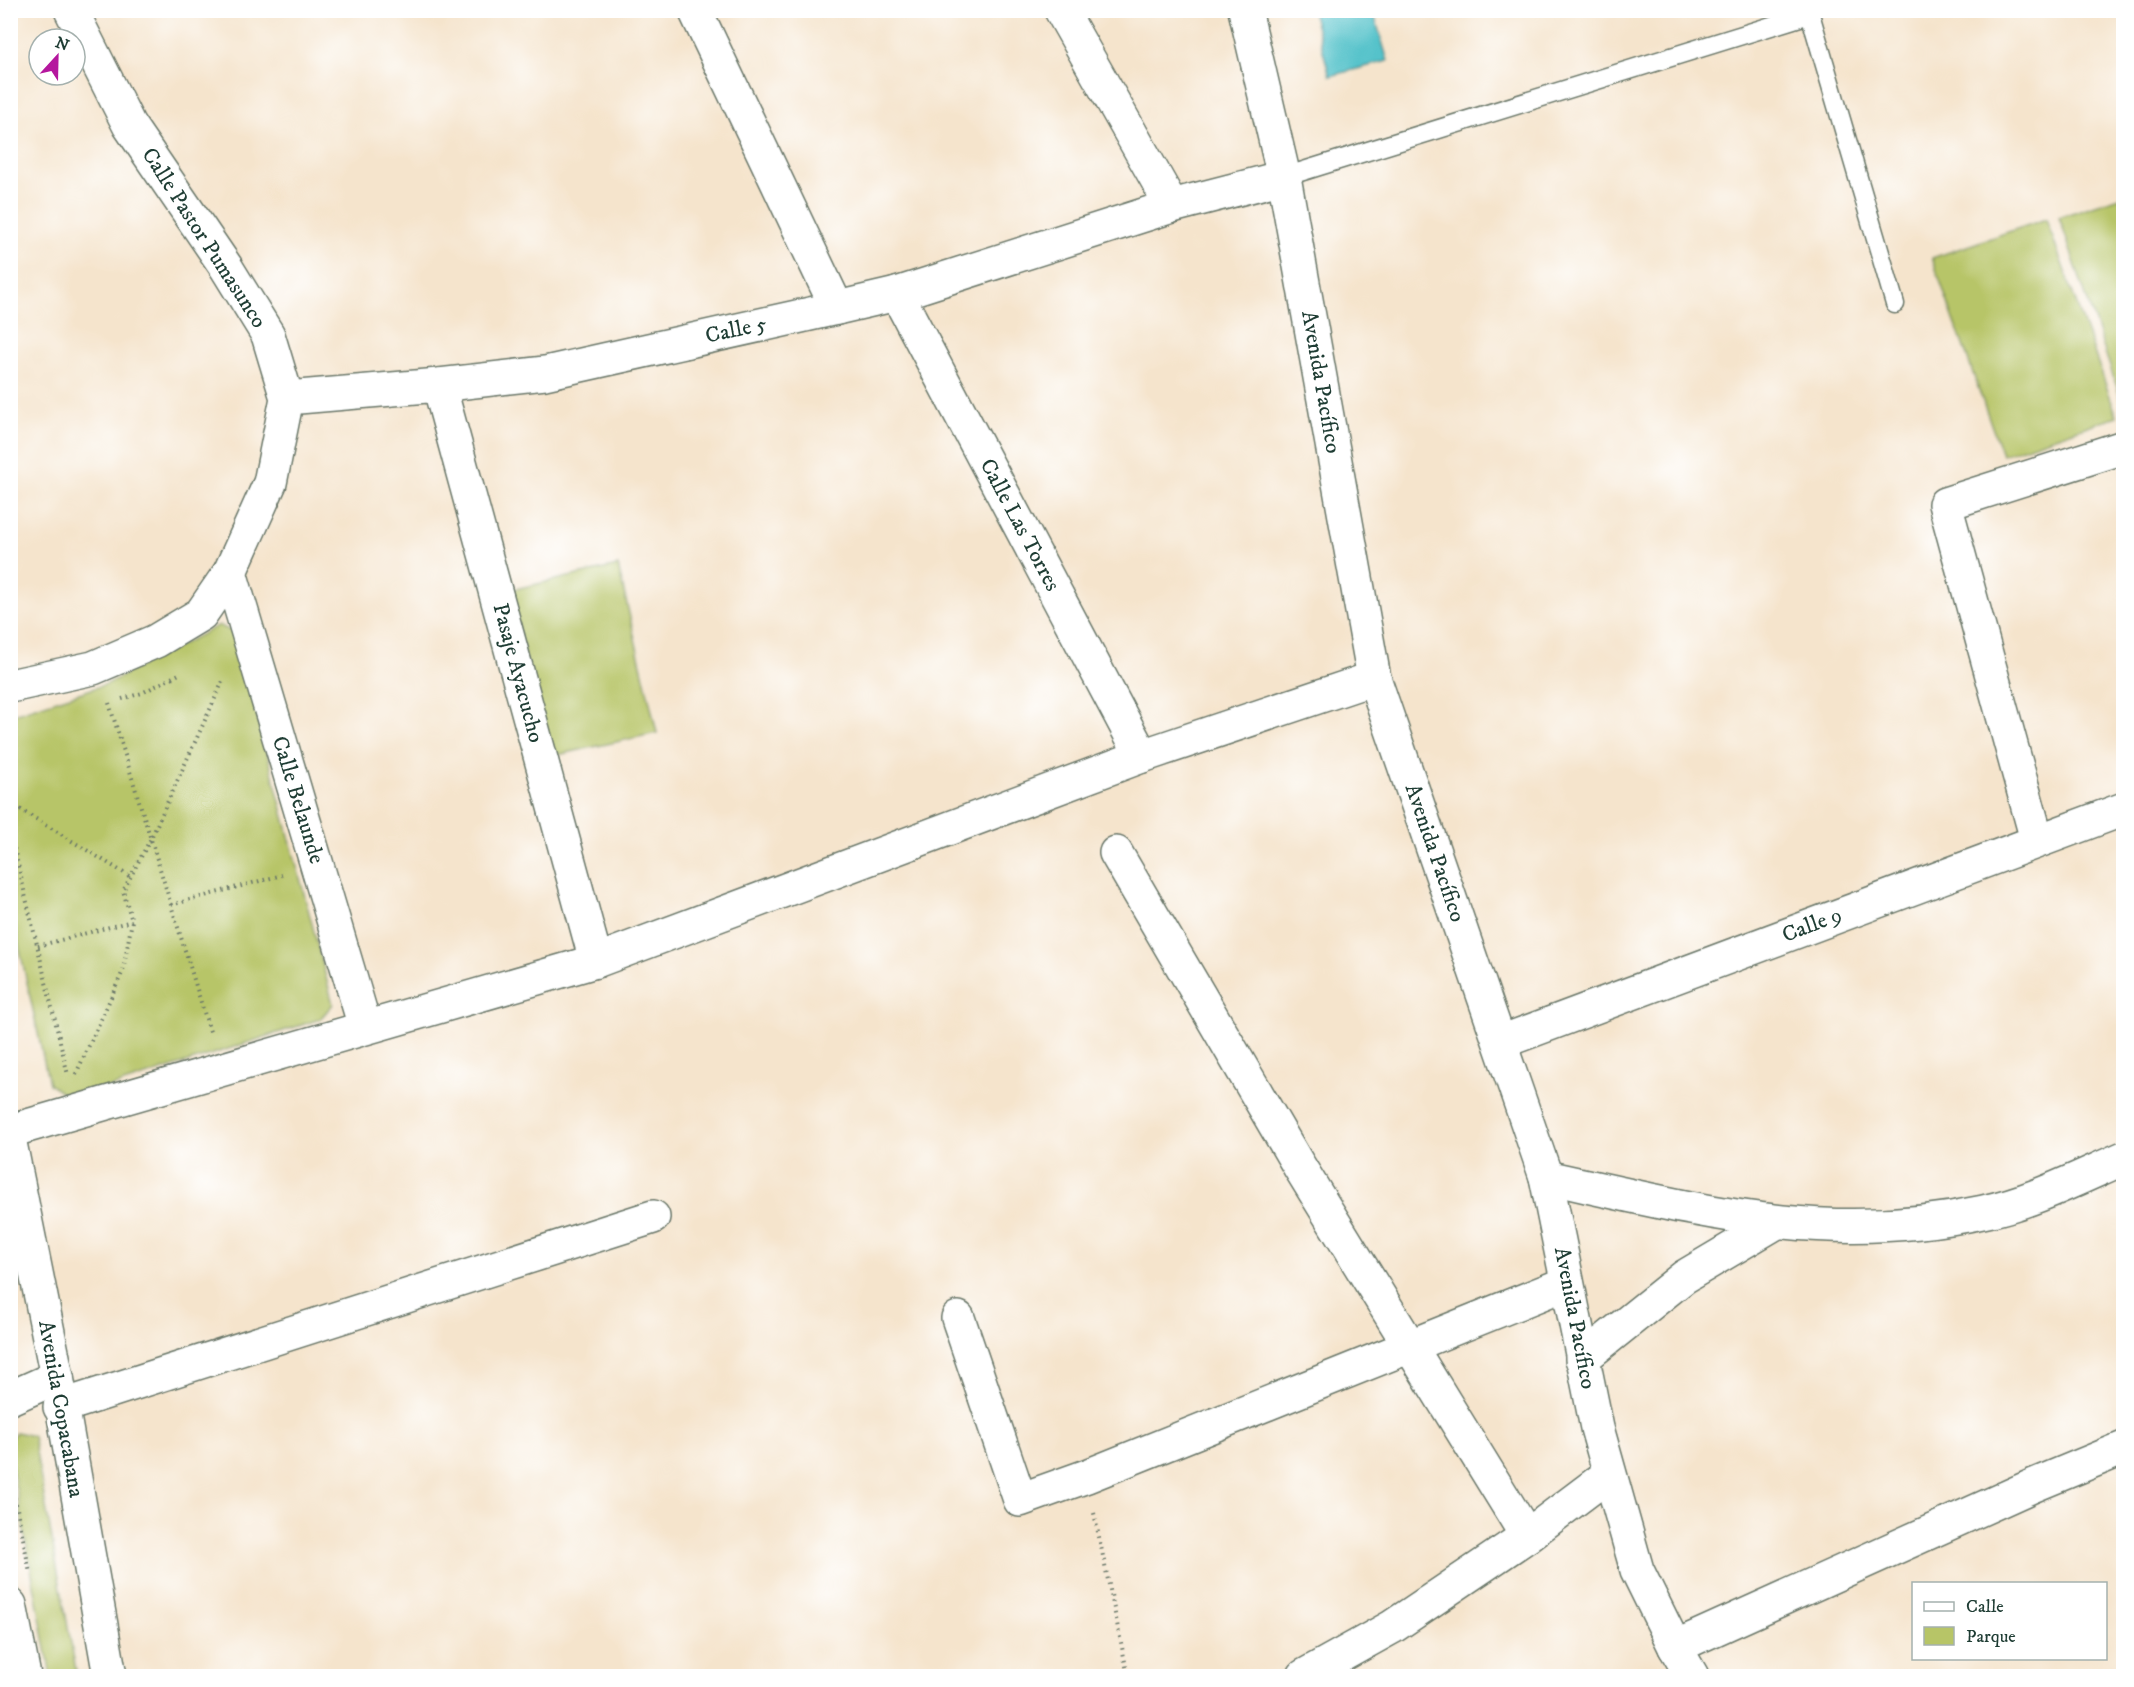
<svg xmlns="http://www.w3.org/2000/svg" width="2134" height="1687" viewBox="0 0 2134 1687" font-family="'IM FELL DW Pica',serif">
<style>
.green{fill:#b7c567;stroke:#6b814e;stroke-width:1.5}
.water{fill:#55c2ca;stroke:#3a807f;stroke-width:1.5}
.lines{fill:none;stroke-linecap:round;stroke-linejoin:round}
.service-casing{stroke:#6a7769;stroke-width:21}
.minor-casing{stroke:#6a7769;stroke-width:36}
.tertiary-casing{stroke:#6a7769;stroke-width:36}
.secondary-casing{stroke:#6a7769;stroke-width:36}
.path{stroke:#6a7769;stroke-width:4;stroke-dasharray:1.5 4.5;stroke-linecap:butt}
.service{stroke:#fff;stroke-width:18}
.minor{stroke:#fff;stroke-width:33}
.tertiary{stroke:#fff;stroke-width:33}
.secondary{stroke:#fff;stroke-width:33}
.labels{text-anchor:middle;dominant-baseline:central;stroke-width:6;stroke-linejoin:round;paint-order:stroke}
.street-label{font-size:22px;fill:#1f3d34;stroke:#fff}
</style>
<rect width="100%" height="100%" fill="#fff"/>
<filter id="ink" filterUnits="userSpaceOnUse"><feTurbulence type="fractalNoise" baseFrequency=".0167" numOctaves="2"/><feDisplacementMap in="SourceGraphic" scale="12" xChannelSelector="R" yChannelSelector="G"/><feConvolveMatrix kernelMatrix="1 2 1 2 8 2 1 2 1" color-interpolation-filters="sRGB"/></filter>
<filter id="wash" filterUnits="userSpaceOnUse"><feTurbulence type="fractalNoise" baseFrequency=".008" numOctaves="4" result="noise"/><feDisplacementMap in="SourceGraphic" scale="24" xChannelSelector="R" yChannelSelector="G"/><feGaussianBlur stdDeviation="1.35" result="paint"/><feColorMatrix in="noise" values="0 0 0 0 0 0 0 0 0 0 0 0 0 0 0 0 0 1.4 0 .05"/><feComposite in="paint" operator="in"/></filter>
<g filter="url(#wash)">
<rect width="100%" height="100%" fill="#f5e4cc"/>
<!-- green -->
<g class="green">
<path d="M2123,196H2124L2123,405L2059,217Z"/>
<path d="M2046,219L2117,416L2002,455L1932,258Z"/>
<path d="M618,566L657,733L548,757L510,590Z"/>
<path d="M219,625L236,634L333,1004L320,1019L72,1100L49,1084L11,909L10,715L107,684Z"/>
<path d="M17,1432L33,1436L77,1676H51L11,1462V1437Z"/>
</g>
<!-- water -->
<path class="water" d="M1312,11H1373L1388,61L1330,76Z"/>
</g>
<g filter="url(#ink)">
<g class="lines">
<!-- service casing -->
<g class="service-casing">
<path id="service" d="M1284,177L1810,14L1895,304"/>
</g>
<!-- minor casing -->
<g class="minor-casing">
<g id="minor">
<path d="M695,10L837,308"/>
<path d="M1061,10L1172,206"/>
<path d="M897,294L1142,756"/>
<path d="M439,385L596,961"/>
<path d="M287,398L439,385L545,373L837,308L897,294L1172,206L1284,177"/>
<path d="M230,572L365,1027"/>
<path d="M2037,840L1945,504L2124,447"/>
<path d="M1116,853L1299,1166L1527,1536"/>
<path d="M1501,1042L2124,809"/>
<path d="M10,1131L596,961L1142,756L1374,678"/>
<path d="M1546,1177C1697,1210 1827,1246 1983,1212C2032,1202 2078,1178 2124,1158"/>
<path d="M958,1318L1020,1500L1087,1476L1567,1283"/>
<path d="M1582,1359L1684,1277L1775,1223"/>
<path d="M10,1398L57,1377"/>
<path d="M60,1407L653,1217"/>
<path d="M1675,1647L2032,1486L2124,1448"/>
<path d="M1304,1676L1392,1627L1527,1536L1608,1475"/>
</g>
</g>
<!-- tertiary casing -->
<g class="tertiary-casing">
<g id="tertiary">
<path d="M1245,10L1284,177L1374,678L1546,1177L1597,1428L1637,1570L1675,1647L1692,1676"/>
<path d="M10,686L93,668L156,641L201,614L230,572L270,483L287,398L268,335L226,267L129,125L71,10"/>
</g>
</g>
<!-- secondary casing -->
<g class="secondary-casing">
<g id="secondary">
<path d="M10,1143L57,1377L110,1676"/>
<path d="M10,1605L24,1676"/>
</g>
</g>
<!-- path -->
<g class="path">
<path d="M122,699L142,693L181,673"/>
<path d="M109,703L211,1035"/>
<path d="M10,803L129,876"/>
<path d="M10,831L68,1075"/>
<path d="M171,905L282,875"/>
<path d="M38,946L132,921"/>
<path d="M76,1074L123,971L132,921L123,891L151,838L223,681"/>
<path d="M10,1474L30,1573"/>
<path d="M1094,1513L1128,1676"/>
</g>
<!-- service -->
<use href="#service" class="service"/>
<!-- minor -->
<use href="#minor" class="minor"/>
<!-- tertiary -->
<use href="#tertiary" class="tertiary"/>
<!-- secondary -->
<use href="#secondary" class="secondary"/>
</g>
</g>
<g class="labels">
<!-- street labels -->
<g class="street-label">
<text transform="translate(204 238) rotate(57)">Calle Pastor Pumasunco</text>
<text transform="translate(736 330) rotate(-12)">Calle 5</text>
<text transform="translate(1321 382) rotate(80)">Avenida Pacífico</text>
<text transform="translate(1020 525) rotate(62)">Calle Las Torres</text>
<text transform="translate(518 673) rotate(75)">Pasaje Ayacucho</text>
<text transform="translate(298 800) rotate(73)">Calle Belaunde</text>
<text transform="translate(1435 853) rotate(71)">Avenida Pacífico</text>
<text transform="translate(1812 925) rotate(-21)">Calle 9</text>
<text transform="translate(1575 1318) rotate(79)">Avenida Pacífico</text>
<text transform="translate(61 1409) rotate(80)">Avenida Copacabana</text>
</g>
</g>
<!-- margin -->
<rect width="2134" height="1687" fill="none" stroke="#fff" stroke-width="36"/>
<!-- legend -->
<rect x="1912" y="1582" width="195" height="78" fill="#ffffff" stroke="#a5b1ae" stroke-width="1.5"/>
<rect x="1924" y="1602" width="30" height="9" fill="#ffffff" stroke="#a5b1ae" stroke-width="1.5"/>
<text x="1966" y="1612" font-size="18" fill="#1f3d34">Calle</text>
<rect x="1924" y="1627" width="30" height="18" fill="#b7c567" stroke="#a5b1ae" stroke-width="1.5"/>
<text x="1966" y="1642" font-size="18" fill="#1f3d34">Parque</text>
<!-- north arrow -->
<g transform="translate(57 57) rotate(22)"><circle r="28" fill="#ffffff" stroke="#a5b1ae" stroke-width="1.5"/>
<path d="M0-4.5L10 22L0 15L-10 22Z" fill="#b5179e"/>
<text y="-9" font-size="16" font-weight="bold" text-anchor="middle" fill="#1f3d34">N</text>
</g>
</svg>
